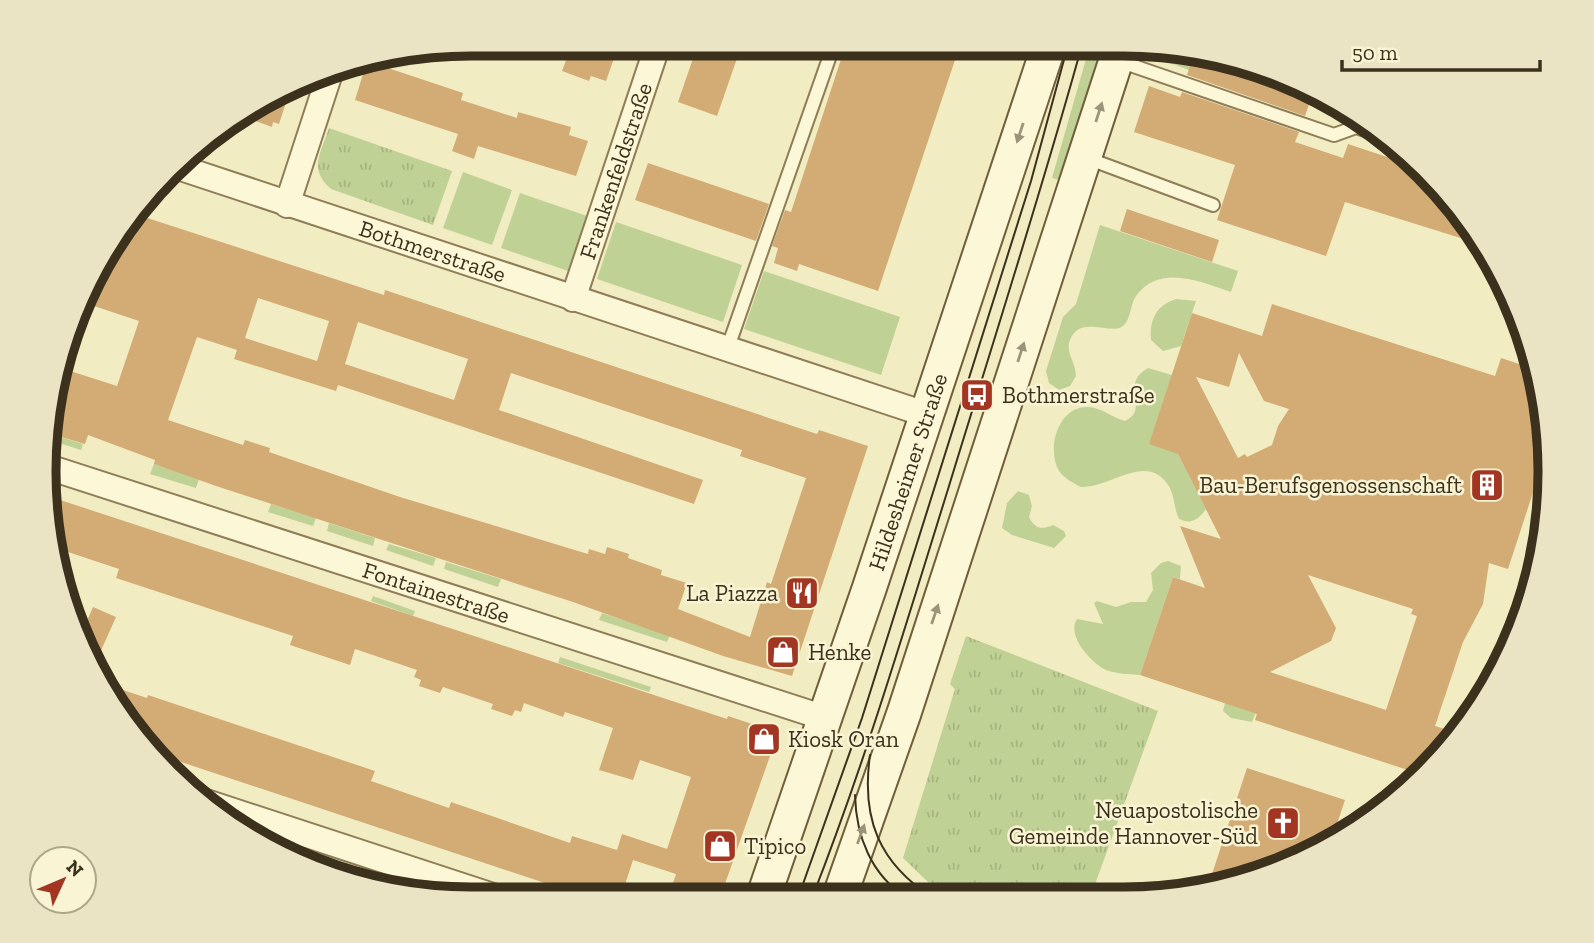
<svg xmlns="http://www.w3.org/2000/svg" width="1594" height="943" viewBox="0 0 1594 943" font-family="'Zilla Slab',serif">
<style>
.green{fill:#c0d195}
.park{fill:url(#park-tufts)}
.building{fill:#d3ac75;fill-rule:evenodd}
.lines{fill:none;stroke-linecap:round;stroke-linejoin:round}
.lane-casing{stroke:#8e7d57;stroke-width:16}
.street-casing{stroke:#8e7d57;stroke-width:28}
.secondary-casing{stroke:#705e3b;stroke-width:37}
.lane{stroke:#fcf7d7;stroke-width:12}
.street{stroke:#fcf7d7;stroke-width:24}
.secondary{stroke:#fcf7d7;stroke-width:33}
.tram{stroke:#3c311d;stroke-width:2}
.oneway{fill:#9c947a}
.labels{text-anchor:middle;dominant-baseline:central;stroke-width:5;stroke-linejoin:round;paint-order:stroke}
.street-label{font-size:23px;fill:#3c311d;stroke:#f9f4d3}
.poi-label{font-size:23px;fill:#3c311d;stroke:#f9f4d3;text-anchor:start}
.rim{fill:none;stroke:#3c311d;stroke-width:9}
</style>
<defs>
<pattern id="park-tufts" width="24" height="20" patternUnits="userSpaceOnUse" patternTransform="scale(1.75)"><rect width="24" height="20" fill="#c0d195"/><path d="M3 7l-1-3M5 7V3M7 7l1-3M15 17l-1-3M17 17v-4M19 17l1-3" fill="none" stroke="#a6b480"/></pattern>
</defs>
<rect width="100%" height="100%" fill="#f2ecc2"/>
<!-- green -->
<g class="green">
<path d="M1090,45H1106L1064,181L1052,178Z"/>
<path d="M1155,46L1195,54L1189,70L1151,56Z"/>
<path d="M463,172L512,190L492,245L443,228Z"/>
<path d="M520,193L590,217L571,272L501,248Z"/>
<path d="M616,222L742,265L723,322L597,279Z"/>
<path d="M1100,225L1238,271L1231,292C1201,282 1160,263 1136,296C1130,305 1131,319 1123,326C1112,336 1080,314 1070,340C1065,352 1076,363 1076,376L1070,386L1059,390L1049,383L1046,371L1063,317L1076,304Z"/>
<path d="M764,271L900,317L881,375L744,329Z"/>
<path d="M1176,299L1196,301L1181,346L1163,351L1151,340C1149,321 1156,305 1176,299Z"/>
<path d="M1148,368L1172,375L1178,454L1206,509C1199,519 1191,525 1179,519C1174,509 1175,498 1170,488C1148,450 1112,488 1081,487C1073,483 1064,478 1059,471C1046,449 1058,405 1089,407C1102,408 1113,418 1125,421C1151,409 1118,385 1148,368Z"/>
<path d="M51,434L83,444L81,450L50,440Z"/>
<path d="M154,464L199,479L196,488L150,474Z"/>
<path d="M1018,491L1029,495L1032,506L1029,517C1035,529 1042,530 1053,525L1064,531L1066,536L1054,548L1012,535L1002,528L1007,503Z"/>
<path d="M271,504L316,518L313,526L268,512Z"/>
<path d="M329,523L375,538L373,546L327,531Z"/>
<path d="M389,544L436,558L433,566L386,550Z"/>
<path d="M1168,561L1181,566L1180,579L1173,577L1140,675C1129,674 1116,674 1106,670C1091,663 1066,635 1077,619L1103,624L1094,603L1097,601L1116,607L1131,602H1146L1153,590L1151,573L1161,563Z"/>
<path d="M446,562L501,579L498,587L444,569Z"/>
<path d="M373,596L415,611L413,616L371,601Z"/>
<path d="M602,613L670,635L667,642L599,620Z"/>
<path d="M560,657L651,687L649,692L558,663Z"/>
<path d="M1265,689L1252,722L1231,718L1223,711L1225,703Z"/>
</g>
<!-- park -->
<g class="park">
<path d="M329,128L452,171L433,225L331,189C308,169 321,153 329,128Z"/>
<path d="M966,636L1158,711L1090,898H954L928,882L903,858L955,689L950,684Z"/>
</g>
<!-- building -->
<g class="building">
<path d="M572,44H619L606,81L591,76L589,81L562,71Z"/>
<path d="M698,44H742L717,116L678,102Z"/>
<path d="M846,44H948L959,48L878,291L799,264L797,271L774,263L778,248L772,246L785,210L791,212Z"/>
<path d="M1194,53L1260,67L1313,93L1305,116L1187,75Z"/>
<path d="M367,61L463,93L461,100L517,118L518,112L571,127L569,135L588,141L576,176L478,146L474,159L452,151L458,134L355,100Z"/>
<path d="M1149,86L1180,97L1182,92L1299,132L1295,142L1343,158L1348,144L1408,164L1478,234L1483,245L1345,202L1326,256L1217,220L1235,165L1134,132Z"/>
<path d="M290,90L279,124L273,122L272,127L241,116Z"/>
<path d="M648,163L769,204L756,241L635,200Z"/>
<path d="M1127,209L1219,240L1212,262L1120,231Z"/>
<path d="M135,214L384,295L385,290L817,434L819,430L868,446L792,676L723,656L573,602L216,486L154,464L155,460L88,435L85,444L51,434L56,385L61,368L117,386L139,321L85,303L116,234ZM258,298L329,321L317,361L245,338ZM358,322L468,359L454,400L345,364ZM197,337L237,350L234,359L336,391L338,385L694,504L703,480L499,410L511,373L742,450L740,456L806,478L771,584L767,582L750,637L678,609L687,583L661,575L662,570L628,558L629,554L607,547L605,554L589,549L588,554L400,497L269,452L270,448L245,440L243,445L168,420Z"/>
<path d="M1272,304L1495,376L1501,358L1534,369L1542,388V465L1508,569L1489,563L1483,604L1463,642L1435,726L1458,733L1423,775L1255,720L1257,714L1140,675L1173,577L1205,588L1180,526L1221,539L1178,454L1149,444L1192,313L1262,336ZM1239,353L1264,401L1289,409L1278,426L1272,445L1247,457L1245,454L1238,458L1196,377L1229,387ZM1308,575L1413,609L1411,614L1417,616L1386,710L1270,672L1331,641L1336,628Z"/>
<path d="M45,495L727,719L728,716L773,731L776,739L720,898H668L676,874L633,860L622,894L602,888L599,898H590L148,751L108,685L147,698L148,695L375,771L371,781L449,808L451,802L570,843L572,836L617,850L622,834L667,849L691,777L640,760L633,780L599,770L613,728L565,712L563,717L524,703L521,712L515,710L512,716L491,709L493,704L443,687L440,693L419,686L421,680L414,677L417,670L355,649L350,665L290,645L293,636L116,578L119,569L56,548Z"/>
<path d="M93,607L116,617L95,664L79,639Z"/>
<path d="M1247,768L1345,800L1330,845L1260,877L1228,883L1211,877Z"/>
</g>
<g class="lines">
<!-- lane casing -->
<g class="lane-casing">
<g id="lane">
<path d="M1116,60L1334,135L1356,127L1379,135"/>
<path d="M1084,157L1213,205"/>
<path d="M727,350L834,44"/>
<path d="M1362,821H1364"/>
</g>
</g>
<!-- street casing -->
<g class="street-casing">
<g id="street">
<path id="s1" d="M178,167L925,414"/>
<path d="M287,205L332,67"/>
<path id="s2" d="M573,299L658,44"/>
<path id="s3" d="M48,467L825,718"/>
<path d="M206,802L499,898"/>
</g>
</g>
<!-- secondary casing -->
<g class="secondary-casing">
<g id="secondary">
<path id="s4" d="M763,898L869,589L1049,45"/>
<path d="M839,898L904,713L1121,45"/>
</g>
</g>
<!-- lane -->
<use href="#lane" class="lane"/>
<!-- street -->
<use href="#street" class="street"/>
<!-- secondary -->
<use href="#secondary" class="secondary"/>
<!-- tram -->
<g class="tram">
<path d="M870,755C861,819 879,863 933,898"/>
<path d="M855,795C856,836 871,875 907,898"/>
<path d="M798,898L862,718L1031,181L1068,45"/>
<path d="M812,898C865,763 906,624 949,486C994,339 1041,193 1082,45"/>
</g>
</g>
<!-- one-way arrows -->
<defs><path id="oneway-solid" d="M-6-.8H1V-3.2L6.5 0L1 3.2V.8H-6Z" transform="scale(1.75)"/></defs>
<g class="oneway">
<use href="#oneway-solid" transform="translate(1099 112) rotate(-72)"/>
<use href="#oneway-solid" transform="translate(1020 133) rotate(108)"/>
<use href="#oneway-solid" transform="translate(1021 352) rotate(-72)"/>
<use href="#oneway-solid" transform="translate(935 614) rotate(-71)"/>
<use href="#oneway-solid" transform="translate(861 834) rotate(-70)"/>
</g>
<!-- icons -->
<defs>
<g id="bus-square" transform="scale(1.75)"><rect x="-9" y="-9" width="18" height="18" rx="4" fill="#a23622" stroke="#f9f4d3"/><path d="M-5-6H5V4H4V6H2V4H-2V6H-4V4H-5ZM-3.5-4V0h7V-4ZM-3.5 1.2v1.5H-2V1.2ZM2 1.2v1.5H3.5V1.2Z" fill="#fff"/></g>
<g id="building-square" transform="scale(1.75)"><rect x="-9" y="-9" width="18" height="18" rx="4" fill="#a23622" stroke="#f9f4d3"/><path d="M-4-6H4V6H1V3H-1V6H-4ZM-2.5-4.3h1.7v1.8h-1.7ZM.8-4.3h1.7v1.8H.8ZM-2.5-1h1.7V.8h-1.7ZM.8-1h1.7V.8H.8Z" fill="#fff"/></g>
<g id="restaurant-square" transform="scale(1.75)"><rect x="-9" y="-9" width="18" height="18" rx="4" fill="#a23622" stroke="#f9f4d3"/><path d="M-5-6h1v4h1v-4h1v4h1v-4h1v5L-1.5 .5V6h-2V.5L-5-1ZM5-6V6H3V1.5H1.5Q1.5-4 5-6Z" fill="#fff"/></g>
<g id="shop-square" transform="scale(1.75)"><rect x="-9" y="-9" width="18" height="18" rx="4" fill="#a23622" stroke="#f9f4d3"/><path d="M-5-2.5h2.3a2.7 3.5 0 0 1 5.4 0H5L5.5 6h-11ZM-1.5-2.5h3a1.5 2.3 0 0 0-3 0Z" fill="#fff"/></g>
<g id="church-square" transform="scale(1.75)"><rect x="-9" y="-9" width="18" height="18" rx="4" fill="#a23622" stroke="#f9f4d3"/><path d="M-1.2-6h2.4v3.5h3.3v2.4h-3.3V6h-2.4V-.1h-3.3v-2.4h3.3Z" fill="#fff"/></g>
</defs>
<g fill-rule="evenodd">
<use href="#bus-square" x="977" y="395"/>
<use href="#building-square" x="1487" y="485"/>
<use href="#restaurant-square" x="802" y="593"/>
<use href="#shop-square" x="783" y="652"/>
<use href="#shop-square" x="764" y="739"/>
<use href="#church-square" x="1283" y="823"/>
<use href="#shop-square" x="720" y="846"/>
</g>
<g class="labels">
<!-- street labels -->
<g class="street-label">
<text stroke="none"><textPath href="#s2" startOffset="135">Frankenfeldstraße</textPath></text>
<text stroke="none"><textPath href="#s1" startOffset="268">Bothmerstraße</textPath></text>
<text stroke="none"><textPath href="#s4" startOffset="450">Hildesheimer Straße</textPath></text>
<text stroke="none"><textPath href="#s3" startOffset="408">Fontainestraße</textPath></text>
</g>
<!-- poi labels -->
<g class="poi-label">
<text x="1002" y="395">Bothmerstraße</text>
<text x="1462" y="485" text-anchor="end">Bau-Berufsgenossenschaft</text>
<text x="778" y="593" text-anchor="end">La Piazza</text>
<text x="808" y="652">Henke</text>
<text x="788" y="739">Kiosk Oran</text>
<text x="1258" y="810" text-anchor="end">Neuapostolische<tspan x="1258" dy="26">Gemeinde Hannover-Süd</tspan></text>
<text x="744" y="846">Tipico</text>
</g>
</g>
<!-- crop -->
<path d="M0 0H1594V943H0ZM471 56H1123A415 415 0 0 1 1538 471V472A415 415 0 0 1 1123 887H471A415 415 0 0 1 56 472V471A415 415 0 0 1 471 56Z" fill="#eae4c4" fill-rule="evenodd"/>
<path class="rim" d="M471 56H1123A415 415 0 0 1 1538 471V472A415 415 0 0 1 1123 887H471A415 415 0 0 1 56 472V471A415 415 0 0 1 471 56Z"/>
<!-- north arrow -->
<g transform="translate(63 880) rotate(46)"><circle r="33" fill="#f9f4d3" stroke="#ada68a" stroke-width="2"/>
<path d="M0-5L12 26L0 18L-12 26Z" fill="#a23622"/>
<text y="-10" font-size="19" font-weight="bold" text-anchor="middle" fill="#3c311d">N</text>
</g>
<!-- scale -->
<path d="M1342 60v10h198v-10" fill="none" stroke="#3c311d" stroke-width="3.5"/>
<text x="1352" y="60" font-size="21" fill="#3c311d" stroke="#f9f4d3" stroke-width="5" paint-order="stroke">50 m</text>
</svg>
